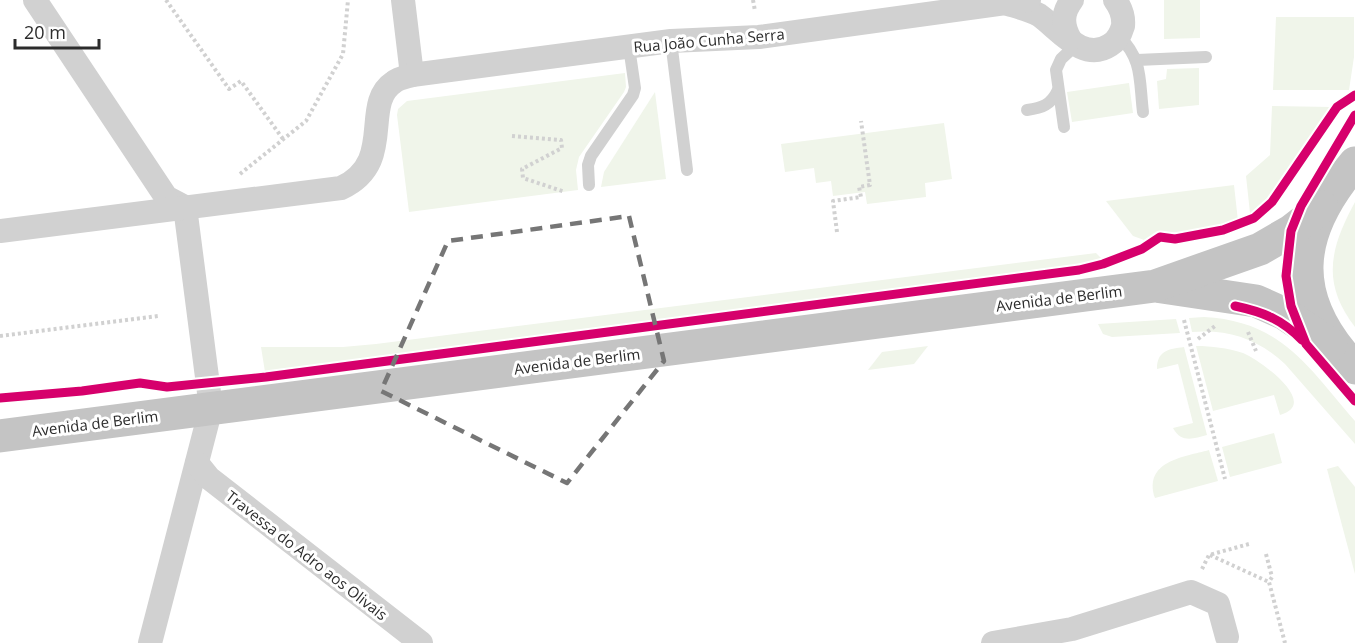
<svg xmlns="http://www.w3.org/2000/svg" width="1355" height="643" viewBox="0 0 1355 643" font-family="'Open Sans',sans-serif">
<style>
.green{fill:#f0f5ea}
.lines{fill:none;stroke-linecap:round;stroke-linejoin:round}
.path{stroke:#d1d1d1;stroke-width:4;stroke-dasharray:3 3;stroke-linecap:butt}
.lane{stroke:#d1d1d1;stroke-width:12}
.street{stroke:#d1d1d1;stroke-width:24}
.primary{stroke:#c4c4c4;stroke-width:33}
.cycleway-casing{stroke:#fff;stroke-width:13}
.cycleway{stroke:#d6006c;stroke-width:9}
.marked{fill:none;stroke:#767676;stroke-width:4.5;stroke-dasharray:12 8;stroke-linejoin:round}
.labels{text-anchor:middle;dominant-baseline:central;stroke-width:6;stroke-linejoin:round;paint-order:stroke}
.street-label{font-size:15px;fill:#2c2c2c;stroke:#fff}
</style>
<rect width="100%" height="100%" fill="#fff"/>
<!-- green -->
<g class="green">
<path d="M1164,0H1200V38L1164,39Z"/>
<path d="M1276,17H1354V57L1349,90H1273Z"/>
<path d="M1199,68V105L1159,109L1157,81L1166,79L1167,69Z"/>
<path d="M625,73L626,87L624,92L579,157L576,170L578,190L409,212L397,115L398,109L407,101Z"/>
<path d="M1129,83L1133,113L1072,122L1067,92Z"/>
<path d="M655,92L666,179L601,187L604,172Z"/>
<path d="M1272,106L1332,107C1318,127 1270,209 1250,213L1246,176L1270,155Z"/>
<path d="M944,123L952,179L925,183L926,197L867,204L865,192L833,196L831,181L816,183L814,168L785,172L781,144Z"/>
<path d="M1234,185L1238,221L1180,233L1161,232L1155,234L1147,241L1133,236L1106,201Z"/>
<path d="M1355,202V327C1321,283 1330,248 1355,202Z"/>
<path d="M1096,253L1102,259L1053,269L265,372L261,347H343L376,344Z"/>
<path d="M1204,317C1282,321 1308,367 1355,421V444L1285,364C1258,339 1229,329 1192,332L1189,318Z"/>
<path d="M1176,319L1180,333L1112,337L1103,334L1098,324Z"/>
<path d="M928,346L914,364L868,370L882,352Z"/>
<path d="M1196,346C1212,346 1227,348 1243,353C1260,360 1321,404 1280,415L1274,395L1213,411Z"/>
<path d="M1184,347L1207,435C1193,439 1181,443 1173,428L1193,423L1178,364L1157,369C1157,351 1168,349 1184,347Z"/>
<path d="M1274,433L1282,463L1230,477L1222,447Z"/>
<path d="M1209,450L1218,481L1155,498C1143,461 1184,457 1209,450Z"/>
<path d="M1338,466L1355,487V574L1327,469Z"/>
</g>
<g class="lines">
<!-- path -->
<g class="path">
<path d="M166,0L229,89L241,81L283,139"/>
<path d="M753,0L755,11"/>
<path d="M512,136L561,140L562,148L522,169L523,178L565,192"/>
<path d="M240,174L306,121L343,54L348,0"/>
<path d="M837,232L833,201L861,197L859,187L870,185L861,121"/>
<path d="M1184,320L1225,479"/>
<path d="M1248,332L1256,351"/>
<path d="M0,336L158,316"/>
<path d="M1198,339L1215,326"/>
<path d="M1266,554L1272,577L1269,582L1285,643"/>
<path d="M1210,555L1269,582"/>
<path d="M1202,569L1209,555L1249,544"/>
</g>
<!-- lane -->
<g class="lane">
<path d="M1119,36C1143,60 1139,79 1143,112"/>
<path d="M671,41L687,170"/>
<path d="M1137,60L1206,57"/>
<path d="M1027,110C1042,108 1051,105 1058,90"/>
<path d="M1064,127L1056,70L1061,59L1076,45"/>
<path d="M589,185L588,165L591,156L633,95L635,88L629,47"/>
</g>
<!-- street -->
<g class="street">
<path d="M35,0L166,197L185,207L211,408L150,643"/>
<path d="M403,0L412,75"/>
<path d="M1008,4C1018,7 1030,10 1039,15C1059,29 1083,63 1110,45C1117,41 1121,33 1123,26C1124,16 1121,8 1115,0"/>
<path d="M1070,39C1062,25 1062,13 1072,0"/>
<path d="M0,231L341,188C397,162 360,104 394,82C399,78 406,77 412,75L671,41L759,37L1029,0"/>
<path d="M197,463L209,478L421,643"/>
<path d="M993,643L1072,629L1191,592L1218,604L1227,637"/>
</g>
<!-- primary -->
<g class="primary">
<path d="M1355,163C1294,234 1288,298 1355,368"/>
<path d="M1162,287L1256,301L1285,314L1331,345"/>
<path d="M0,436L1155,286L1260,249L1291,231L1322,207"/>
</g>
<!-- cycleway casing -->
<g class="cycleway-casing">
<g id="cycleway">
<path d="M1355,115L1301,206L1291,231L1286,276L1291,306L1306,344L1355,401"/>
<path d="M1235,306C1263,312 1281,319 1302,340"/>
<path d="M0,398L82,391L140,383L167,387L266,377L1079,270L1103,264L1142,249L1160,237L1175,239L1223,230L1254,218L1272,202L1337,107L1355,95"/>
</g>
</g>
<!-- cycleway -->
<use href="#cycleway" class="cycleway"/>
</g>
<!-- marked area -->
<path class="marked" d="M629,216L664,361L567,483L381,391L448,241Z"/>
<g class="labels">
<!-- street labels -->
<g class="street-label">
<text transform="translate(709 40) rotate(-5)">Rua João Cunha Serra</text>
<text transform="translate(1059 298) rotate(-7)">Avenida de Berlim</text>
<text transform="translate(577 361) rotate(-7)">Avenida de Berlim</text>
<text transform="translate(95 423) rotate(-7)">Avenida de Berlim</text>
<text transform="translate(307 555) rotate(38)">Travessa do Adro aos Olivais</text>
</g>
</g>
<!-- scale -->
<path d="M15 39v9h84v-9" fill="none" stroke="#2c2c2c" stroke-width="3"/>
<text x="24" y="39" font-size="18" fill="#2c2c2c" stroke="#ffffff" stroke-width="4.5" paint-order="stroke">20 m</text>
</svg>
